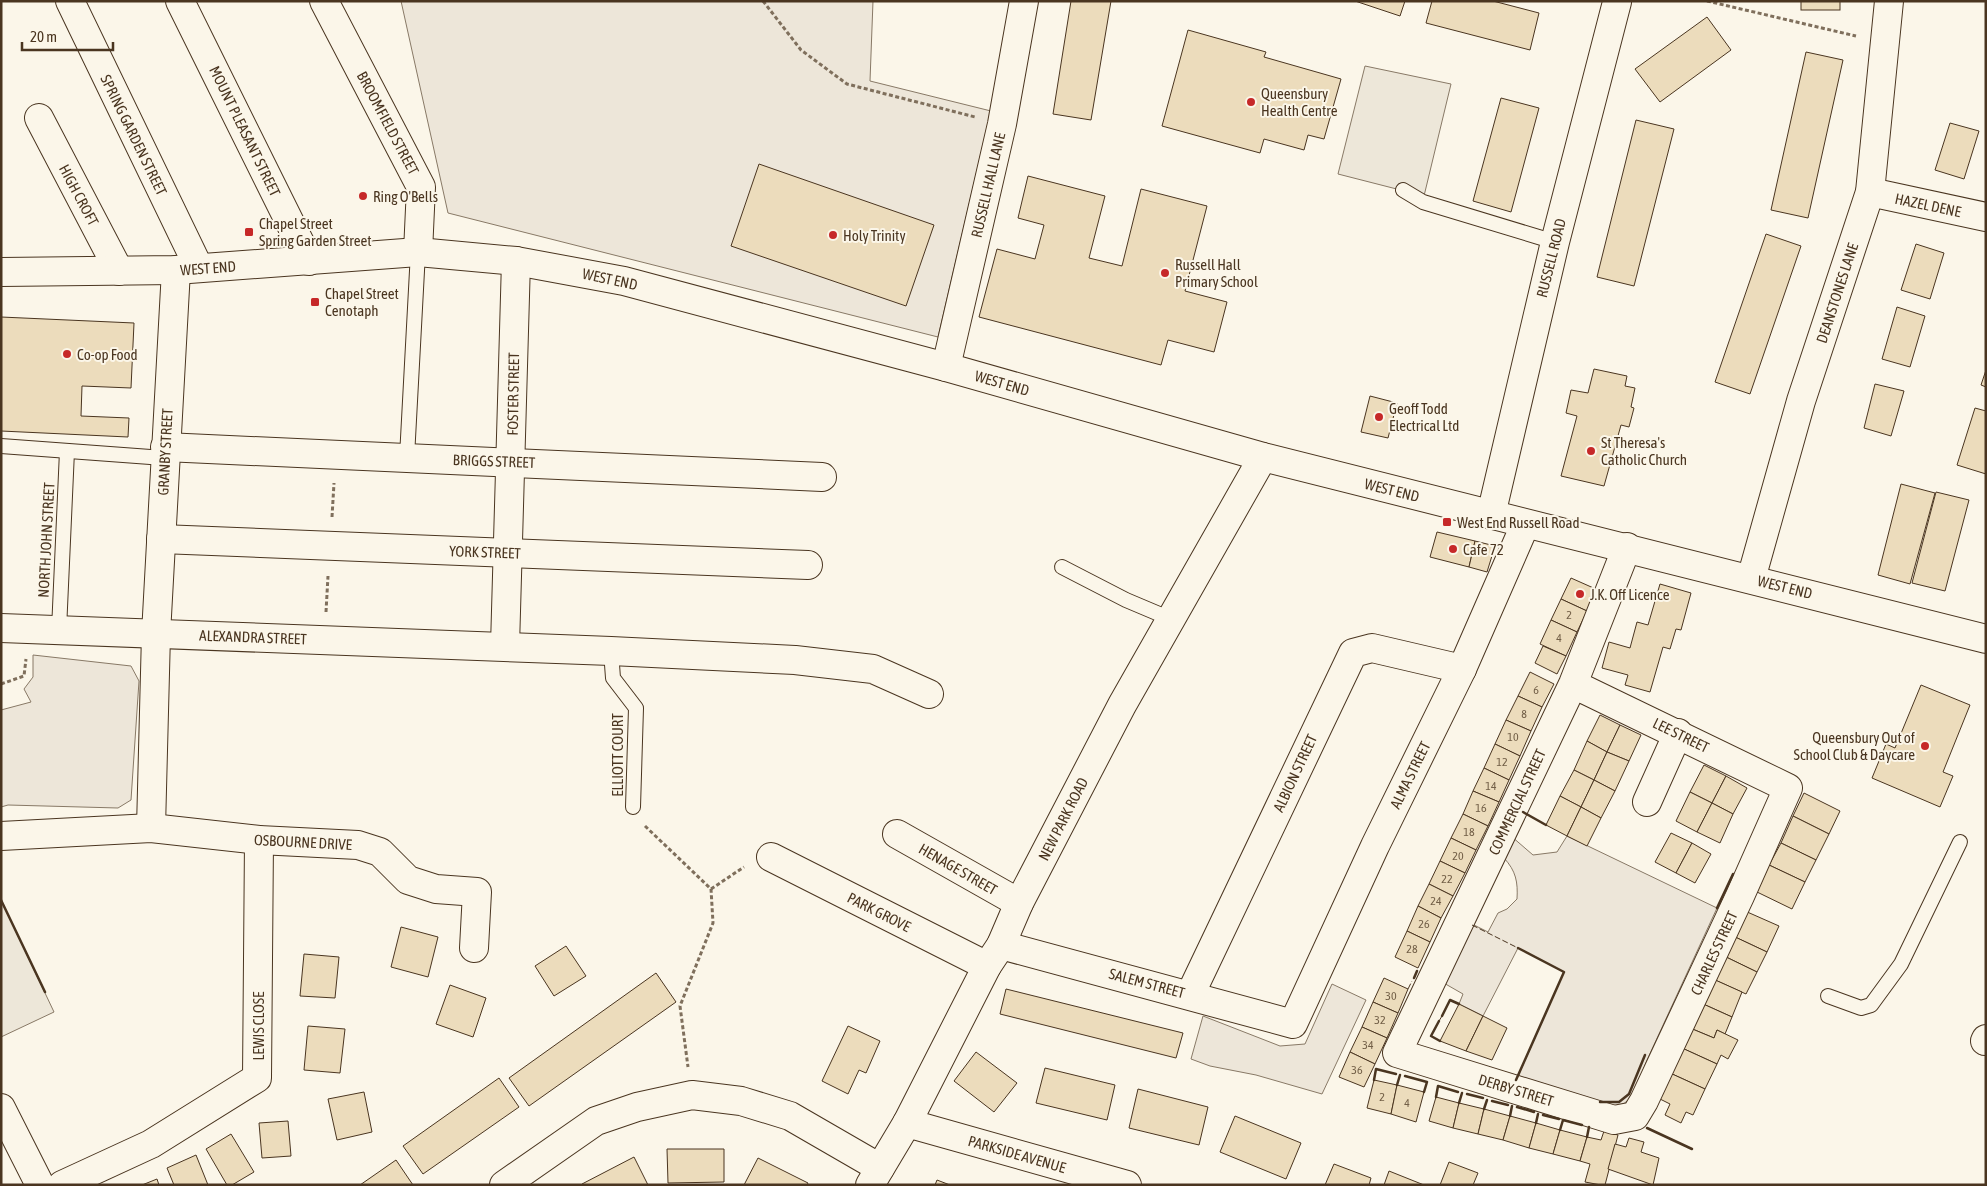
<svg xmlns="http://www.w3.org/2000/svg" width="1987" height="1186" viewBox="0 0 1987 1186" font-family="'Asap Condensed',sans-serif">
<style>
.green{fill:#ede6d9;stroke:#887966}
.parking{fill:#ede7d9;stroke:#887966}
.building{fill:#ecdcbc;stroke:#4a3520}
.lines{fill:none;stroke-linecap:round;stroke-linejoin:round}
.lane-casing{stroke:#4a3520;stroke-width:16}
.street-casing{stroke:#4a3520;stroke-width:30}
.primary-casing{stroke:#4a3520;stroke-width:30}
.path{stroke:#7f6f5c;stroke-width:3;stroke-dasharray:4 2.5;stroke-linecap:butt}
.lane{stroke:#fbf6e9;stroke-width:14}
.street{stroke:#fbf6e9;stroke-width:28}
.primary{stroke:#fbf6e9;stroke-width:28}
.fence{stroke:#4a3520;stroke-width:1;stroke-dasharray:6 2.5;stroke-linecap:butt}
.wall{stroke:#4a3520;stroke-width:2.5}
.poi-dot{fill:#c62828;stroke:#fbf6e9;stroke-width:2}
.labels{text-anchor:middle;dominant-baseline:central;stroke-width:4;stroke-linejoin:round;paint-order:stroke}
.number-label{font-size:12px;fill:#725f47}
.poi-label{font-size:15px;fill:#4a3520;stroke:#fbf6e9;text-anchor:start}
.street-label{font-size:15px;fill:#4a3520;stroke:#fbf6e9}
</style>
<rect width="100%" height="100%" fill="#fbf6e9"/>
<!-- green -->
<g class="green">
<path d="M401,1H873L870,81L991,111L938,337L448,213Z"/>
<path d="M33,655L131,666L139,681L131,800L118,808L8,805L1,807V710L31,702L24,689L33,677Z"/>
<path d="M1511,836L1533,855L1557,852L1567,836L1717,908L1647,1060L1633,1096L1621,1106L1598,1107L1515,1083L1564,972L1518,948L1483,1016L1459,1004L1463,994L1442,982L1472,924L1488,932L1498,913L1507,909L1517,899C1518,882 1516,871 1504,858Z"/>
<path d="M1332,984L1366,1000L1322,1094L1256,1075L1210,1066L1191,1059L1203,1016L1280,1046L1305,1044Z"/>
</g>
<!-- parking -->
<g class="parking">
<path d="M1365,66L1451,84L1424,196L1338,174Z"/>
<path d="M1,900L54,1012L1,1037Z"/>
</g>
<!-- building -->
<g class="building">
<path d="M1071,1H1111L1091,120L1053,114Z"/>
<path d="M1355,1H1405L1400,16Z"/>
<path d="M1432,1H1493L1539,13L1530,50L1426,23Z"/>
<rect x="1801" y="1" width="39" height="9"/>
<path d="M1707,17L1731,50L1660,102L1635,69Z"/>
<path d="M1188,30L1266,52L1264,57L1341,79L1324,139L1308,135L1304,150L1264,139L1260,153L1162,126Z"/>
<path d="M1806,52L1843,60L1808,218L1771,210Z"/>
<path d="M1501,98L1539,108L1511,212L1473,201Z"/>
<path d="M1636,120L1674,129L1634,286L1597,277Z"/>
<path d="M1950,123L1979,131L1964,179L1935,170Z"/>
<path d="M759,164L934,225L906,306L731,246Z"/>
<path d="M1028,176L1105,196L1089,258L1122,266L1141,189L1207,206L1185,291L1227,302L1214,352L1168,340L1161,365L979,317L997,249L1035,259L1044,225L1018,218Z"/>
<path d="M1766,234L1801,246L1750,394L1715,382Z"/>
<path d="M1916,244L1944,253L1930,299L1901,290Z"/>
<path d="M1897,307L1925,316L1910,367L1882,359Z"/>
<path d="M1,317L134,323L131,388L82,386L81,416L129,418L128,437L1,431Z"/>
<path d="M1594,369L1627,376L1625,386L1635,388L1631,407L1634,408L1629,427L1621,425L1604,486L1561,476L1577,416L1566,413L1571,390L1588,393Z"/>
<path d="M1986,370V387L1981,385Z"/>
<path d="M1875,384L1904,391L1891,436L1864,428Z"/>
<path d="M1370,396L1397,403L1388,438L1361,432Z"/>
<path d="M1975,408L1986,411V474L1957,465Z"/>
<path d="M1901,484L1935,493L1910,584L1878,575Z"/>
<path d="M1936,492L1969,500L1945,591L1912,583Z"/>
<path d="M1437,532L1475,541L1469,567L1430,557Z"/>
<path d="M1475,541L1495,546L1487,572L1469,567Z"/>
<path d="M1571,578L1598,590L1587,611L1561,599Z"/>
<path d="M1660,584L1691,593L1681,630L1676,629L1670,649L1663,647L1650,692L1625,685L1628,675L1602,668L1609,642L1630,648L1637,622L1648,625Z"/>
<path d="M1561,599L1587,611L1577,632L1551,620Z"/>
<path d="M1551,620L1577,632L1566,656L1540,644Z"/>
<path d="M1543,646L1566,656L1557,674L1535,663Z"/>
<path d="M1530,672L1554,684L1542,707L1518,696Z"/>
<path d="M1921,685L1970,705L1943,772L1953,776L1940,807L1872,778L1886,744L1895,748Z"/>
<path d="M1518,696L1542,707L1531,731L1506,720Z"/>
<path d="M1600,715L1620,725L1607,752L1587,741Z"/>
<path d="M1506,720L1531,731L1520,756L1495,744Z"/>
<path d="M1620,725L1641,735L1629,761L1607,752Z"/>
<path d="M1587,741L1607,752L1594,780L1574,770Z"/>
<path d="M1495,744L1520,756L1509,780L1484,768Z"/>
<path d="M1607,752L1629,761L1615,791L1594,780Z"/>
<path d="M1704,765L1726,776L1712,803L1690,792Z"/>
<path d="M1484,768L1509,780L1499,802L1473,791Z"/>
<path d="M1574,770L1594,780L1581,807L1560,796Z"/>
<path d="M1726,776L1747,788L1733,814L1712,803Z"/>
<path d="M1594,780L1615,791L1601,818L1581,807Z"/>
<path d="M1473,791L1499,802L1488,826L1463,814Z"/>
<path d="M1690,792L1712,803L1697,832L1676,821Z"/>
<path d="M1804,793L1840,811L1829,834L1793,816Z"/>
<path d="M1560,796L1581,807L1567,836L1546,825Z"/>
<path d="M1712,803L1733,814L1720,843L1697,832Z"/>
<path d="M1581,807L1601,818L1587,846L1567,836Z"/>
<path d="M1463,814L1488,826L1476,850L1451,838Z"/>
<path d="M1793,816L1829,834L1816,860L1781,843Z"/>
<path d="M1671,833L1692,843L1676,873L1655,862Z"/>
<path d="M1451,838L1476,850L1465,873L1440,861Z"/>
<path d="M1692,843L1711,854L1695,883L1676,873Z"/>
<path d="M1781,843L1816,860L1805,882L1769,865Z"/>
<path d="M1440,861L1465,873L1453,896L1429,884Z"/>
<path d="M1769,865L1805,882L1792,909L1757,892Z"/>
<path d="M1429,884L1453,896L1441,918L1418,906Z"/>
<path d="M1418,906L1441,918L1430,942L1407,931Z"/>
<path d="M1745,911L1779,926L1767,952L1733,936Z"/>
<path d="M401,927L438,937L428,977L391,967Z"/>
<path d="M1407,931L1430,942L1418,968L1395,957Z"/>
<path d="M1733,936L1767,952L1757,972L1724,956Z"/>
<path d="M566,946L586,976L554,996L535,966Z"/>
<path d="M304,954L339,957L335,998L300,996Z"/>
<path d="M1724,956L1757,972L1746,994L1713,979Z"/>
<path d="M656,973L676,1002L529,1106L509,1078Z"/>
<path d="M1384,978L1408,989L1398,1013L1373,1002Z"/>
<path d="M1713,979L1742,992L1732,1017L1701,1003Z"/>
<path d="M450,985L486,998L473,1037L436,1024Z"/>
<path d="M1006,989L1183,1033L1176,1058L1000,1014Z"/>
<path d="M1373,1002L1398,1013L1387,1038L1362,1027Z"/>
<path d="M1701,1003L1732,1017L1725,1034L1717,1030L1714,1038L1690,1028Z"/>
<path d="M1459,1004L1483,1016L1466,1051L1440,1041Z"/>
<path d="M1483,1016L1507,1028L1492,1060L1466,1051Z"/>
<path d="M308,1026L345,1029L340,1073L304,1070Z"/>
<path d="M848,1026L880,1041L866,1073L859,1070L848,1094L822,1081Z"/>
<path d="M1362,1027L1387,1038L1375,1064L1350,1052Z"/>
<path d="M1690,1028L1714,1038L1717,1030L1738,1040L1728,1059L1721,1055L1717,1064L1682,1048Z"/>
<path d="M1682,1048L1717,1064L1705,1089L1670,1073Z"/>
<path d="M976,1052L1017,1083L994,1112L954,1081Z"/>
<path d="M1350,1052L1375,1064L1364,1087L1339,1077Z"/>
<path d="M1045,1068L1115,1085L1107,1120L1036,1103Z"/>
<path d="M1670,1073L1705,1089L1693,1115L1686,1112L1681,1123L1665,1115L1670,1104L1658,1098Z"/>
<path d="M499,1078L519,1107L423,1174L403,1146Z"/>
<path d="M1374,1080L1397,1085L1391,1114L1367,1108Z"/>
<path d="M1397,1085L1424,1092L1416,1122L1391,1114Z"/>
<path d="M1138,1089L1208,1107L1199,1145L1129,1128Z"/>
<path d="M364,1092L372,1132L337,1140L328,1099Z"/>
<path d="M1436,1097L1459,1103L1453,1128L1429,1121Z"/>
<path d="M1459,1103L1484,1109L1478,1134L1453,1128Z"/>
<path d="M1484,1109L1510,1116L1503,1140L1478,1134Z"/>
<path d="M1235,1116L1301,1143L1286,1179L1220,1152Z"/>
<path d="M1510,1116L1536,1123L1529,1148L1503,1140Z"/>
<path d="M288,1121L291,1156L262,1158L259,1123Z"/>
<path d="M1536,1123L1560,1130L1553,1154L1529,1148Z"/>
<path d="M1560,1130L1587,1137L1580,1161L1553,1154Z"/>
<path d="M1604,1131L1618,1135L1605,1185H1601L1585,1182L1590,1164L1580,1161L1587,1137L1601,1140Z"/>
<path d="M231,1134L254,1172L232,1185H227L206,1149Z"/>
<path d="M1629,1138L1644,1142L1641,1152L1659,1158L1653,1185L1608,1169L1615,1144L1626,1147Z"/>
<path d="M667,1149H724V1182L668,1183Z"/>
<path d="M196,1155L208,1185H174L167,1168Z"/>
<path d="M634,1157L648,1185H582V1184Z"/>
<path d="M758,1158L808,1183L807,1185H744Z"/>
<path d="M396,1160L413,1185H360Z"/>
<path d="M1449,1162L1478,1173L1473,1185H1440Z"/>
<path d="M1334,1164L1371,1178L1369,1185H1325Z"/>
<path d="M1389,1171L1424,1185H1384Z"/>
<path d="M157,1179L159,1185H142Z"/>
<path d="M937,1180L950,1185H935Z"/>
</g>
<g class="lines">
<!-- lane casing -->
<g class="lane-casing">
<g id="lane">
<path d="M1403,190L1423,202L1555,242"/>
<path d="M1,446L164,458"/>
<path d="M407,457L418,252"/>
<path d="M1062,567L1126,600L1171,619"/>
<path d="M59,630L67,451"/>
<path d="M611,651L613,678L636,708L633,807"/>
<path d="M1828,996L1861,1008L1871,1005L1901,964L1960,842"/>
</g>
</g>
<!-- street casing -->
<g class="street-casing">
<g id="street">
<path d="M70,1L199,268"/>
<path d="M180,1L309,261"/>
<path d="M324,1L421,187L418,252"/>
<path d="M39,118L119,271"/>
<path d="M1870,192L1986,217"/>
<path d="M946,367L1002,124L1024,1"/>
<path d="M165,447L822,477"/>
<path d="M1491,515L1555,242L1617,2"/>
<path d="M161,539L808,565"/>
<path d="M1751,579L1801,401L1870,192L1889,1"/>
<path d="M1,628L611,651L795,660L873,669L929,694"/>
<path d="M505,646L516,261"/>
<path d="M1573,684L1788,788L1740,896L1644,1101L1635,1116L1614,1120L1397,1053L1573,684L1627,547"/>
<path d="M1647,802L1678,733"/>
<path d="M151,828L156,634L176,270"/>
<path d="M897,834L1019,903"/>
<path d="M1,836L151,828L259,840L358,845L380,852L408,880L436,889L477,892L474,948"/>
<path d="M771,857L987,966"/>
<path d="M1001,945L1293,1024L1375,846L1462,669L1525,525"/>
<path d="M1190,995L1353,653L1372,648L1462,669"/>
<path d="M1985,1041L1986,1039"/>
<path d="M1,1108L40,1185"/>
<path d="M907,1123L1127,1185"/>
<path d="M62,1185L151,1144L257,1078L259,840"/>
<path d="M504,1185L596,1121L637,1107L692,1095L741,1101L790,1116L880,1168"/>
<path d="M870,1185L907,1123L987,966L1001,945L1019,903L1122,705L1263,457"/>
</g>
</g>
<!-- primary casing -->
<g class="primary-casing">
<path id="primary" d="M1,272L176,270L418,252L516,261L624,281L946,367L1263,457L1986,639"/>
</g>
<!-- path -->
<g class="path">
<path d="M763,1L801,50L847,84L975,117"/>
<path d="M1707,1L1856,36"/>
<path d="M332,517L334,483"/>
<path d="M326,612L328,576"/>
<path d="M1,684L24,676L26,659"/>
<path d="M645,826L711,889L713,923L680,1006L688,1067"/>
<path d="M711,889L744,867"/>
</g>
<!-- lane -->
<use href="#lane" class="lane"/>
<!-- street -->
<use href="#street" class="street"/>
<!-- primary -->
<use href="#primary" class="primary"/>
<!-- fence -->
<g class="fence">
<path d="M1472,925L1518,948"/>
<path d="M1408,989L1412,981"/>
<path d="M1439,1021L1442,1016"/>
</g>
<!-- wall -->
<g class="wall">
<path d="M1523,812L1546,825"/>
<path d="M1,900L45,992"/>
<path d="M1717,908L1733,874"/>
<path d="M1414,978L1417,971"/>
<path d="M1442,1016L1450,1000L1459,1004"/>
<path d="M1439,1021L1431,1036L1440,1041"/>
<path d="M1405,1076L1427,1082L1424,1092"/>
<path d="M1374,1080L1376,1069L1396,1074"/>
<path d="M1516,1080L1564,972L1518,948"/>
<path d="M1397,1085L1400,1075"/>
<path d="M1467,1094L1483,1098"/>
<path d="M1436,1097L1438,1086L1458,1092"/>
<path d="M1492,1101L1508,1105"/>
<path d="M1600,1102H1619L1629,1094L1645,1055"/>
<path d="M1459,1103L1462,1093"/>
<path d="M1517,1107L1534,1112"/>
<path d="M1484,1109L1487,1100"/>
<path d="M1543,1115L1559,1119"/>
<path d="M1510,1116L1512,1106"/>
<path d="M1536,1123L1538,1114"/>
<path d="M1647,1128L1692,1149"/>
<path d="M1560,1130L1563,1120L1582,1125"/>
<path d="M1587,1137L1589,1127"/>
</g>
</g>
<!-- markers -->
<g class="poi-dot">
<circle cx="1251" cy="102" r="5"/>
<circle cx="363" cy="196" r="5"/>
<rect x="244" y="227" width="10" height="10" rx="2.5"/>
<circle cx="833" cy="235" r="5"/>
<circle cx="1165" cy="273" r="5"/>
<rect x="310" y="297" width="10" height="10" rx="2.5"/>
<circle cx="67" cy="354" r="5"/>
<circle cx="1379" cy="417" r="5"/>
<circle cx="1591" cy="451" r="5"/>
<rect x="1442" y="517" width="10" height="10" rx="2.5"/>
<circle cx="1453" cy="549" r="5"/>
<circle cx="1580" cy="594" r="5"/>
<circle cx="1925" cy="746" r="5"/>
</g>
<g class="labels">
<!-- number labels -->
<g class="number-label">
<text x="1569" y="615">2</text>
<text x="1559" y="638">4</text>
<text x="1536" y="690">6</text>
<text x="1524" y="714">8</text>
<text x="1513" y="737">10</text>
<text x="1502" y="762">12</text>
<text x="1491" y="786">14</text>
<text x="1481" y="808">16</text>
<text x="1469" y="832">18</text>
<text x="1458" y="856">20</text>
<text x="1447" y="879">22</text>
<text x="1436" y="901">24</text>
<text x="1424" y="924">26</text>
<text x="1412" y="949">28</text>
<text x="1391" y="996">30</text>
<text x="1380" y="1020">32</text>
<text x="1368" y="1045">34</text>
<text x="1357" y="1070">36</text>
<text x="1382" y="1097">2</text>
<text x="1407" y="1103">4</text>
</g>
<!-- poi labels -->
<g class="poi-label">
<text x="1261" y="93">Queensbury<tspan x="1261" dy="17">Health Centre</tspan></text>
<text x="373" y="196">Ring O'Bells</text>
<text x="259" y="223">Chapel Street<tspan x="259" dy="17">Spring Garden Street</tspan></text>
<text x="843" y="235">Holy Trinity</text>
<text x="1175" y="264">Russell Hall<tspan x="1175" dy="17">Primary School</tspan></text>
<text x="325" y="293">Chapel Street<tspan x="325" dy="17">Cenotaph</tspan></text>
<text x="77" y="354">Co-op Food</text>
<text x="1389" y="408">Geoff Todd<tspan x="1389" dy="17">Electrical Ltd</tspan></text>
<text x="1601" y="442">St Theresa's<tspan x="1601" dy="17">Catholic Church</tspan></text>
<text x="1457" y="522">West End Russell Road</text>
<text x="1463" y="549">Cafe 72</text>
<text x="1590" y="594">J.K. Off Licence</text>
<text x="1915" y="737" text-anchor="end">Queensbury Out of<tspan x="1915" dy="17">School Club &amp; Daycare</tspan></text>
</g>
<!-- street labels -->
<g class="street-label">
<text transform="translate(388 123) rotate(62)">BROOMFIELD STREET</text>
<text transform="translate(245 131) rotate(64)">MOUNT PLEASANT STREET</text>
<text transform="translate(134 135) rotate(64)">SPRING GARDEN STREET</text>
<text transform="translate(988 185) rotate(-77)">RUSSELL HALL LANE</text>
<text transform="translate(79 195) rotate(62)">HIGH CROFT</text>
<text transform="translate(1928 205) rotate(12)">HAZEL DENE</text>
<text transform="translate(1551 258) rotate(-76)">RUSSELL ROAD</text>
<text transform="translate(208 268) rotate(-4)">WEST END</text>
<text transform="translate(610 279) rotate(12)">WEST END</text>
<text transform="translate(1837 293) rotate(-72)">DEANSTONES LANE</text>
<text transform="translate(1002 383) rotate(16)">WEST END</text>
<text transform="translate(513 394) rotate(-89)">FOSTER STREET</text>
<text transform="translate(165 452) rotate(-87)">GRANBY STREET</text>
<text transform="translate(494 461) rotate(2)">BRIGGS STREET</text>
<text transform="translate(1392 490) rotate(14)">WEST END</text>
<text transform="translate(46 540) rotate(-87)">NORTH JOHN STREET</text>
<text transform="translate(485 552) rotate(2)">YORK STREET</text>
<text transform="translate(1785 587) rotate(14)">WEST END</text>
<text transform="translate(253 637) rotate(2)">ALEXANDRA STREET</text>
<text transform="translate(1681 735) rotate(26)">LEE STREET</text>
<text transform="translate(617 755) rotate(-90)">ELLIOTT COURT</text>
<text transform="translate(1295 773) rotate(-65)">ALBION STREET</text>
<text transform="translate(1410 775) rotate(-64)">ALMA STREET</text>
<text transform="translate(1517 802) rotate(-65)">COMMERCIAL STREET</text>
<text transform="translate(1063 819) rotate(-63)">NEW PARK ROAD</text>
<text transform="translate(303 842) rotate(3)">OSBOURNE DRIVE</text>
<text transform="translate(958 869) rotate(30)">HENAGE STREET</text>
<text transform="translate(879 912) rotate(27)">PARK GROVE</text>
<text transform="translate(1714 953) rotate(-65)">CHARLES STREET</text>
<text transform="translate(1147 983) rotate(15)">SALEM STREET</text>
<text transform="translate(258 1026) rotate(-90)">LEWIS CLOSE</text>
<text transform="translate(1516 1090) rotate(17)">DERBY STREET</text>
<text transform="translate(1017 1154) rotate(16)">PARKSIDE AVENUE</text>
</g>
</g>
<!-- border -->
<rect width="1987" height="1186" fill="none" stroke="#4a3520" stroke-width="5"/>
<!-- scale -->
<path d="M22 42v8h91v-8" fill="none" stroke="#4a3520" stroke-width="2.5"/>
<text x="30" y="42" font-size="15" fill="#4a3520" stroke="#fbf6e9" stroke-width="4" paint-order="stroke">20 m</text>
</svg>
